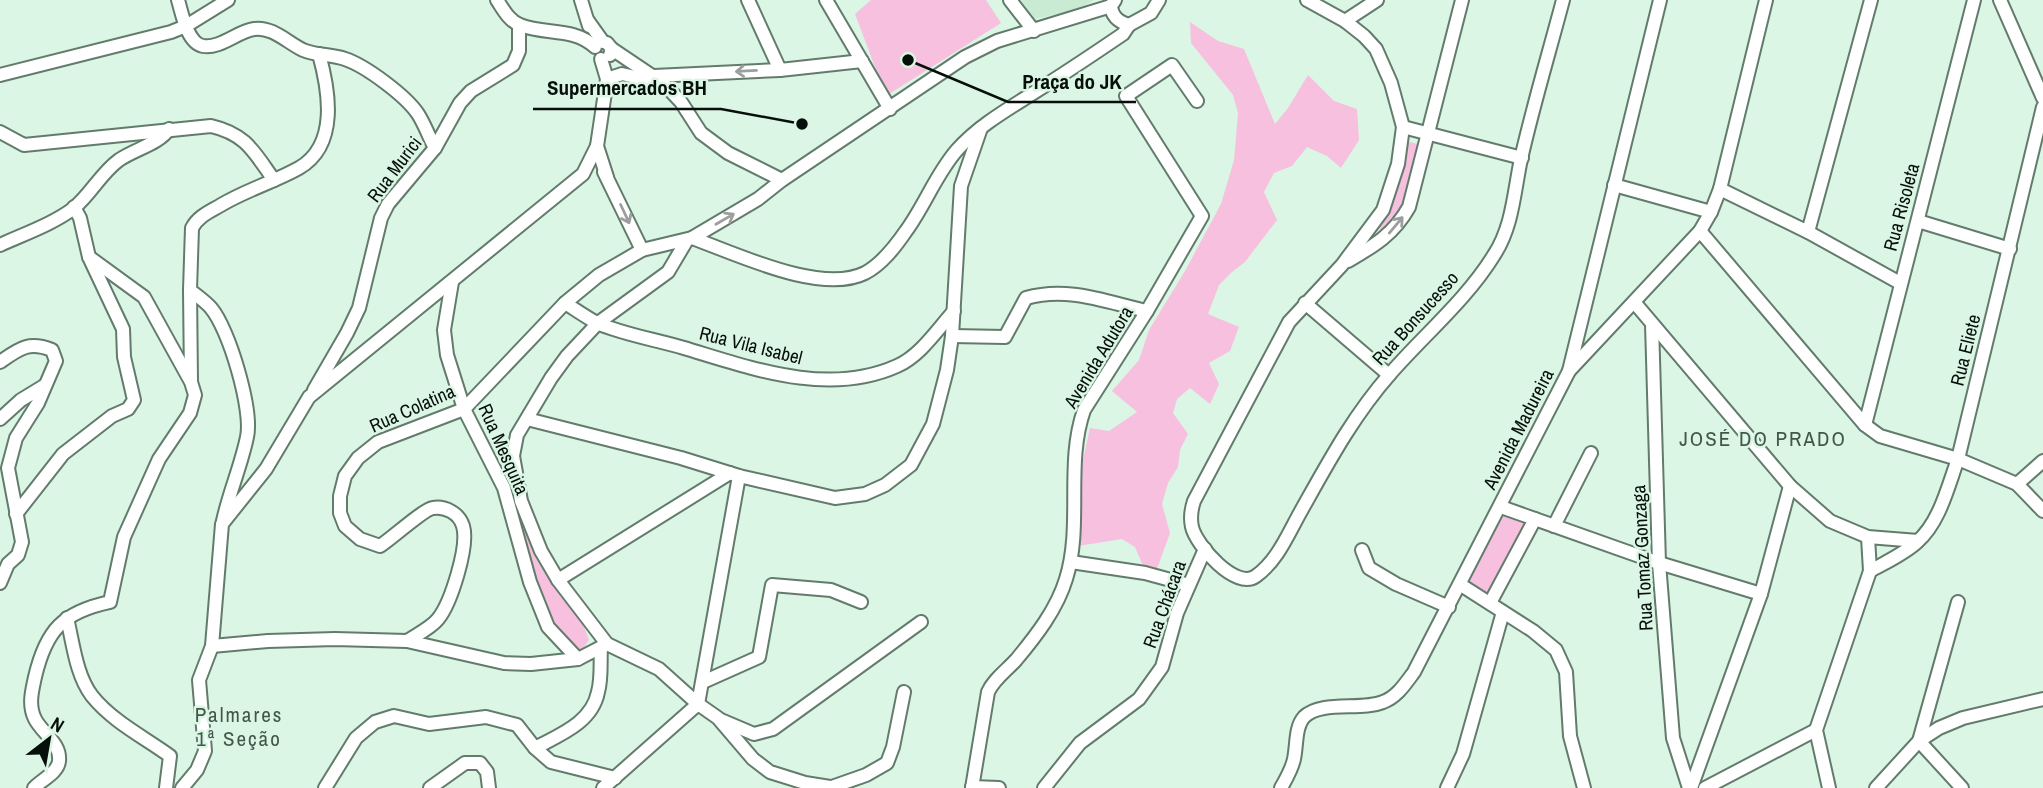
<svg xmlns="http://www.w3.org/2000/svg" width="2043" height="788" viewBox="0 0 2043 788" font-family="'Archivo Narrow',sans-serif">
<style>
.built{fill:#c9ebd4}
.green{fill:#f7c0df}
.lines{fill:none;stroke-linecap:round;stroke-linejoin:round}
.minor-casing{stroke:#637b6c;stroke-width:16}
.minor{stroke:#fff;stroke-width:12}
.oneway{stroke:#9c9f9d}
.labels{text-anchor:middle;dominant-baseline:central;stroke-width:5;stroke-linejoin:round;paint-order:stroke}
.street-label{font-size:19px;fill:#070f0a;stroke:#dbf6e4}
.neighbourhood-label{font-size:21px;letter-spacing:2px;fill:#415849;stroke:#dbf6e4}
.leader{fill:none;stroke:#070f0a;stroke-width:2.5}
.callout-dot{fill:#070f0a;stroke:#dbf6e4;stroke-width:2.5}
.callout-label{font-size:21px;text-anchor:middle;font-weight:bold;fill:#070f0a;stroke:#dbf6e4;stroke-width:5;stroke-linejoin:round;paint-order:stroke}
</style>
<rect width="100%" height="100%" fill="#dbf6e4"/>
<!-- built -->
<path class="built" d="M1021,0H1094L1080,9L1035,19Z"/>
<!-- green -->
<g class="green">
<path d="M871,0H986L1001,23L886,96L855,14Z"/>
<path d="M1190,22L1218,41L1244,49L1275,124L1288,108L1308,75L1334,101L1357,109L1359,140L1341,168L1327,156L1307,147L1292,166L1274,173L1264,192L1277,220L1245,262L1232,272L1219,285L1208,314L1239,327L1230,351L1209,363L1219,384L1210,404L1190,388L1177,399L1173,413L1188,434L1180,450L1178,467L1168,483L1162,504L1170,533L1157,569L1143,566L1135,547L1122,539L1078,546L1080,473L1090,428L1109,431L1137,412L1112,391L1139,360L1149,330L1185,271L1221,204L1234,160L1238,113L1233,95L1191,43Z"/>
<path d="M1402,140L1422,145L1413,178L1393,224L1379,230L1397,190Z"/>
<path d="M516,488C522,514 526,544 541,567C556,591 581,612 589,640L581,651L575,650L561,637L543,611L509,491Z"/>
<path d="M1503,509L1533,519L1489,600L1463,584Z"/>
</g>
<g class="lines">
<!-- minor casing -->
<g class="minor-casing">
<g id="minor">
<path d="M178,0C182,13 187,43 203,46C220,49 238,31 254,29C272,26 288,43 303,50C317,56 331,54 345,59C366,66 406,96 418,114C425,125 429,137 435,148"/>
<path d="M497,0C503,9 509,21 520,25C545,35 574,27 595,47"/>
<path d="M581,0L589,26"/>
<path d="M748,0L780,70"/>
<path d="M826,0L890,109"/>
<path d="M1010,0L1034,31"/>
<path d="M1115,0L1111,6C1112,17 1119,22 1129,25L1151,13L1159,0"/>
<path d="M1307,0L1345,21L1364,36L1376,49L1391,83L1403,127L1398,164L1383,210L1342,265L1289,322L1194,501C1191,510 1190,518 1192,527C1196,545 1236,591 1256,576C1278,560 1288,534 1301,511C1328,463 1353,416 1390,374C1424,335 1467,299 1494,255C1513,226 1514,191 1521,159C1533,106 1549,53 1563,0"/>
<path d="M2000,0L2043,98"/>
<path d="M588,21L603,42L607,43L612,49L610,55"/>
<path d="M1345,21L1377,0"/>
<path d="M612,49L664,84L681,102L701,133L728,153L782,180"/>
<path d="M601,59L607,79L597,146L607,177"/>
<path d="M0,75L171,32L186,26L228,0"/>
<path d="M654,76L780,70L862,61"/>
<path d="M607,79L622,74L657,82"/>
<path d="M1403,127L1522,158"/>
<path d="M0,132L24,145L211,126C246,134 254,152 274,180"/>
<path d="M604,172L642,250"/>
<path d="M1614,185L1711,212"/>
<path d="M1720,189L1808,232L1900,283"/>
<path d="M1918,221L2010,249"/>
<path d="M1700,231L1865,425L1880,436L1958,459L2017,484L2043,511"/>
<path d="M1808,232L1871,0"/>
<path d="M692,238C737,254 821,295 865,273C882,264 895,247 906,231C925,205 936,174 957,150C979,125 1010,108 1038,90C1067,72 1095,53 1123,34L1129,25"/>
<path d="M687,240L668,272L598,323L567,356L551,378L517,435L513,456L521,501L541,551L558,580L607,644L659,669L698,704L718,718L753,759L770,772L805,783L830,787"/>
<path d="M0,245C24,234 53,224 74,208C91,194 101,173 119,160C135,149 159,144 169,129"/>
<path d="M1348,261C1374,246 1394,234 1409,207L1462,0"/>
<path d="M452,282L444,330L447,355L464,409L504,488L530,582L548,627L578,659"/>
<path d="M190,290C197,296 205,301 211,308C229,329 253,410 247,437C241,466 229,493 223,521"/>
<path d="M1634,302L1790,486L1830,521L1868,537L1918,541"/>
<path d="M565,303C576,310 586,317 597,323C622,334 657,340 684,348C751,368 828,397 897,366C920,356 937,330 954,311"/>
<path d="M1305,303L1389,375"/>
<path d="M1652,324L1659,563L1673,738L1689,788"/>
<path d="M952,336L1005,337L1026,298C1068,286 1106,302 1147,311"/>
<path d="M0,362C20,348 29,341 52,350L56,361L38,403L16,438L8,468L22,542L18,555L8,564L0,583"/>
<path d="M1569,371L1660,0"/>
<path d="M191,381L190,290L192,228C198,216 211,211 221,205C246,190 274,182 299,168C339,145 329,90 319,54"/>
<path d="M314,390L347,333L359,308L381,218L388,204L435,148L460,103L471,91L513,65L519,51V25"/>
<path d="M0,419L21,400L44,386"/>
<path d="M527,419L681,458L739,476L835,498L865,494L885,485L911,465L933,424L947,370L952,336L961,186L981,128"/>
<path d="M1865,425L1974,0"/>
<path d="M2017,484L2043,461"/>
<path d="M1501,507L1659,563L1761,594"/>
<path d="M16,514L63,454L112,416L128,409L134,400L124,357L123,329L89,257L80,218L74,207"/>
<path d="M1554,526L1591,453"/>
<path d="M1362,550L1369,568L1396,584L1449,607"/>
<path d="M1071,562L1145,573L1189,585"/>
<path d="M1870,571C1886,562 1904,554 1917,542C1940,522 1948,486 1958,459L2043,107"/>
<path d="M558,580L730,473"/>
<path d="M1461,585L1533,631L1556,650L1566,672L1570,736L1584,788"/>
<path d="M1490,603L1535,519"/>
<path d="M67,618C73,643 76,675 92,696C113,722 144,737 170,756L166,788"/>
<path d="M407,641C416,635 431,628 438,619C451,603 469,546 463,526C459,513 445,506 433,508C424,509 391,539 380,546L360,539L345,526L340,513V496L345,476L358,458L378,442L464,409L565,303L599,275L642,250L692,238L758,199L782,180L965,57L997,41L1111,6"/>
<path d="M212,646L268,641L335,639L407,641L504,663L531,664L578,659L607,644"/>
<path d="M703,682L759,657L772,585L831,590L861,602"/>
<path d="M698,704L739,476"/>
<path d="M721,720L754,734L773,729L921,622"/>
<path d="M1919,741L1939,728L1963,718L2043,699"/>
<path d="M1919,741L1962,788"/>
<path d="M535,748C559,735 592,723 598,692C602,678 600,662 601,648"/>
<path d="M972,787L999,788"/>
<path d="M34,788C41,780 58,773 59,761C61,743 42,733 35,719C28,705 32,691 35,677C46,630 63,612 110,602L124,537L159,459L190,413L195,395L191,382L144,297L89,257"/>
<path d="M182,788L197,770L205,751L199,680L212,646L222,524L266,469L309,397L583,174L597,146"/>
<path d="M325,788L356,738L375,722L394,716L429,724L486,717L517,725L535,748L551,762L615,778"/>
<path d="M430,788L465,763H480L487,772L489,788"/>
<path d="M603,788L698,704"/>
<path d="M829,788L866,775L887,763L893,747L904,692"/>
<path d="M972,788L988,692C994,679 1006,671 1016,660C1036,636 1057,609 1066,579C1083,525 1065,464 1084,410L1147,311L1202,216L1126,96L1172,65L1197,101"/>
<path d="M1044,788L1080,743L1139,699L1162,667L1177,613L1205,549"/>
<path d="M1281,788C1286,779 1292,769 1294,759C1297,745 1295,727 1304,717C1321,700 1361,711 1383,702C1397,697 1405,684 1414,672L1569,371L1700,231L1711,212L1720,189L1766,0"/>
<path d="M1447,788L1463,754L1503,612"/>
<path d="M1691,788L1761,594L1790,486"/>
<path d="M1705,788L1816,730"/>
<path d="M1829,788L1816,730L1870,571L1868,537"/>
<path d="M1876,788L1919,741L1958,602"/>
</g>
</g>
<!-- minor -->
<use href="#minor" class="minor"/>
</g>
<!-- one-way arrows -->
<defs><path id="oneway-shaft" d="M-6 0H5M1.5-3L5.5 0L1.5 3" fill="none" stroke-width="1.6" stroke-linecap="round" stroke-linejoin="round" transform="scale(1.75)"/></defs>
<g class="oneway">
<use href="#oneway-shaft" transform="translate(746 71) rotate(177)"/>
<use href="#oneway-shaft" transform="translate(625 214) rotate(65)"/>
<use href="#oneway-shaft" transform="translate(725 219) rotate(-30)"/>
<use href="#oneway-shaft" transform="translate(1396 225) rotate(-50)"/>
</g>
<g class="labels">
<!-- street labels -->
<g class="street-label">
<text transform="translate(394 169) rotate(-53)">Rua Murici</text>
<text transform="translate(1901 207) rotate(-75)">Rua Risoleta</text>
<text transform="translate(1415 318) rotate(-48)">Rua Bonsucesso</text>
<text transform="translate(751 345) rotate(14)">Rua Vila Isabel</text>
<text transform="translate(1965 350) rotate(-76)">Rua Eliete</text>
<text transform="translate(1098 357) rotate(-59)">Avenida Adutora</text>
<text transform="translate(412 408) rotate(-24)">Rua Colatina</text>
<text transform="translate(1518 429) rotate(-63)">Avenida Madureira</text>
<text transform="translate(504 449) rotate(66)">Rua Mesquita</text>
<text transform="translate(1642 558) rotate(-93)">Rua Tomaz Gonzaga</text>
<text transform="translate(1164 604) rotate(-70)">Rua Chácara</text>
</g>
<!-- neighbourhood labels -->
<g class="neighbourhood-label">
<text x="1763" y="438">JOSÉ DO PRADO</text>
<text x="239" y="714">Palmares<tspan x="239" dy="24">1ª Seção</tspan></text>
</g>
</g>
<!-- callouts -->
<path class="leader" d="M908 60L1008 102H1136M802 124L721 109H533"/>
<g class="callout-dot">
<circle cx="908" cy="60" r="7"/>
<circle cx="802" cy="124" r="7"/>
</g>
<g class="callout-label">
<text x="1072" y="89">Praça do JK</text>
<text x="627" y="95">Supermercados BH</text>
</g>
<!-- north arrow -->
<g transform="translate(49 739) rotate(31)" stroke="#dbf6e4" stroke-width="5" paint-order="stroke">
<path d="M0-5L12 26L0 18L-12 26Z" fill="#070f0a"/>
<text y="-10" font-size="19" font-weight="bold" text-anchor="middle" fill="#070f0a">N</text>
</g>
</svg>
